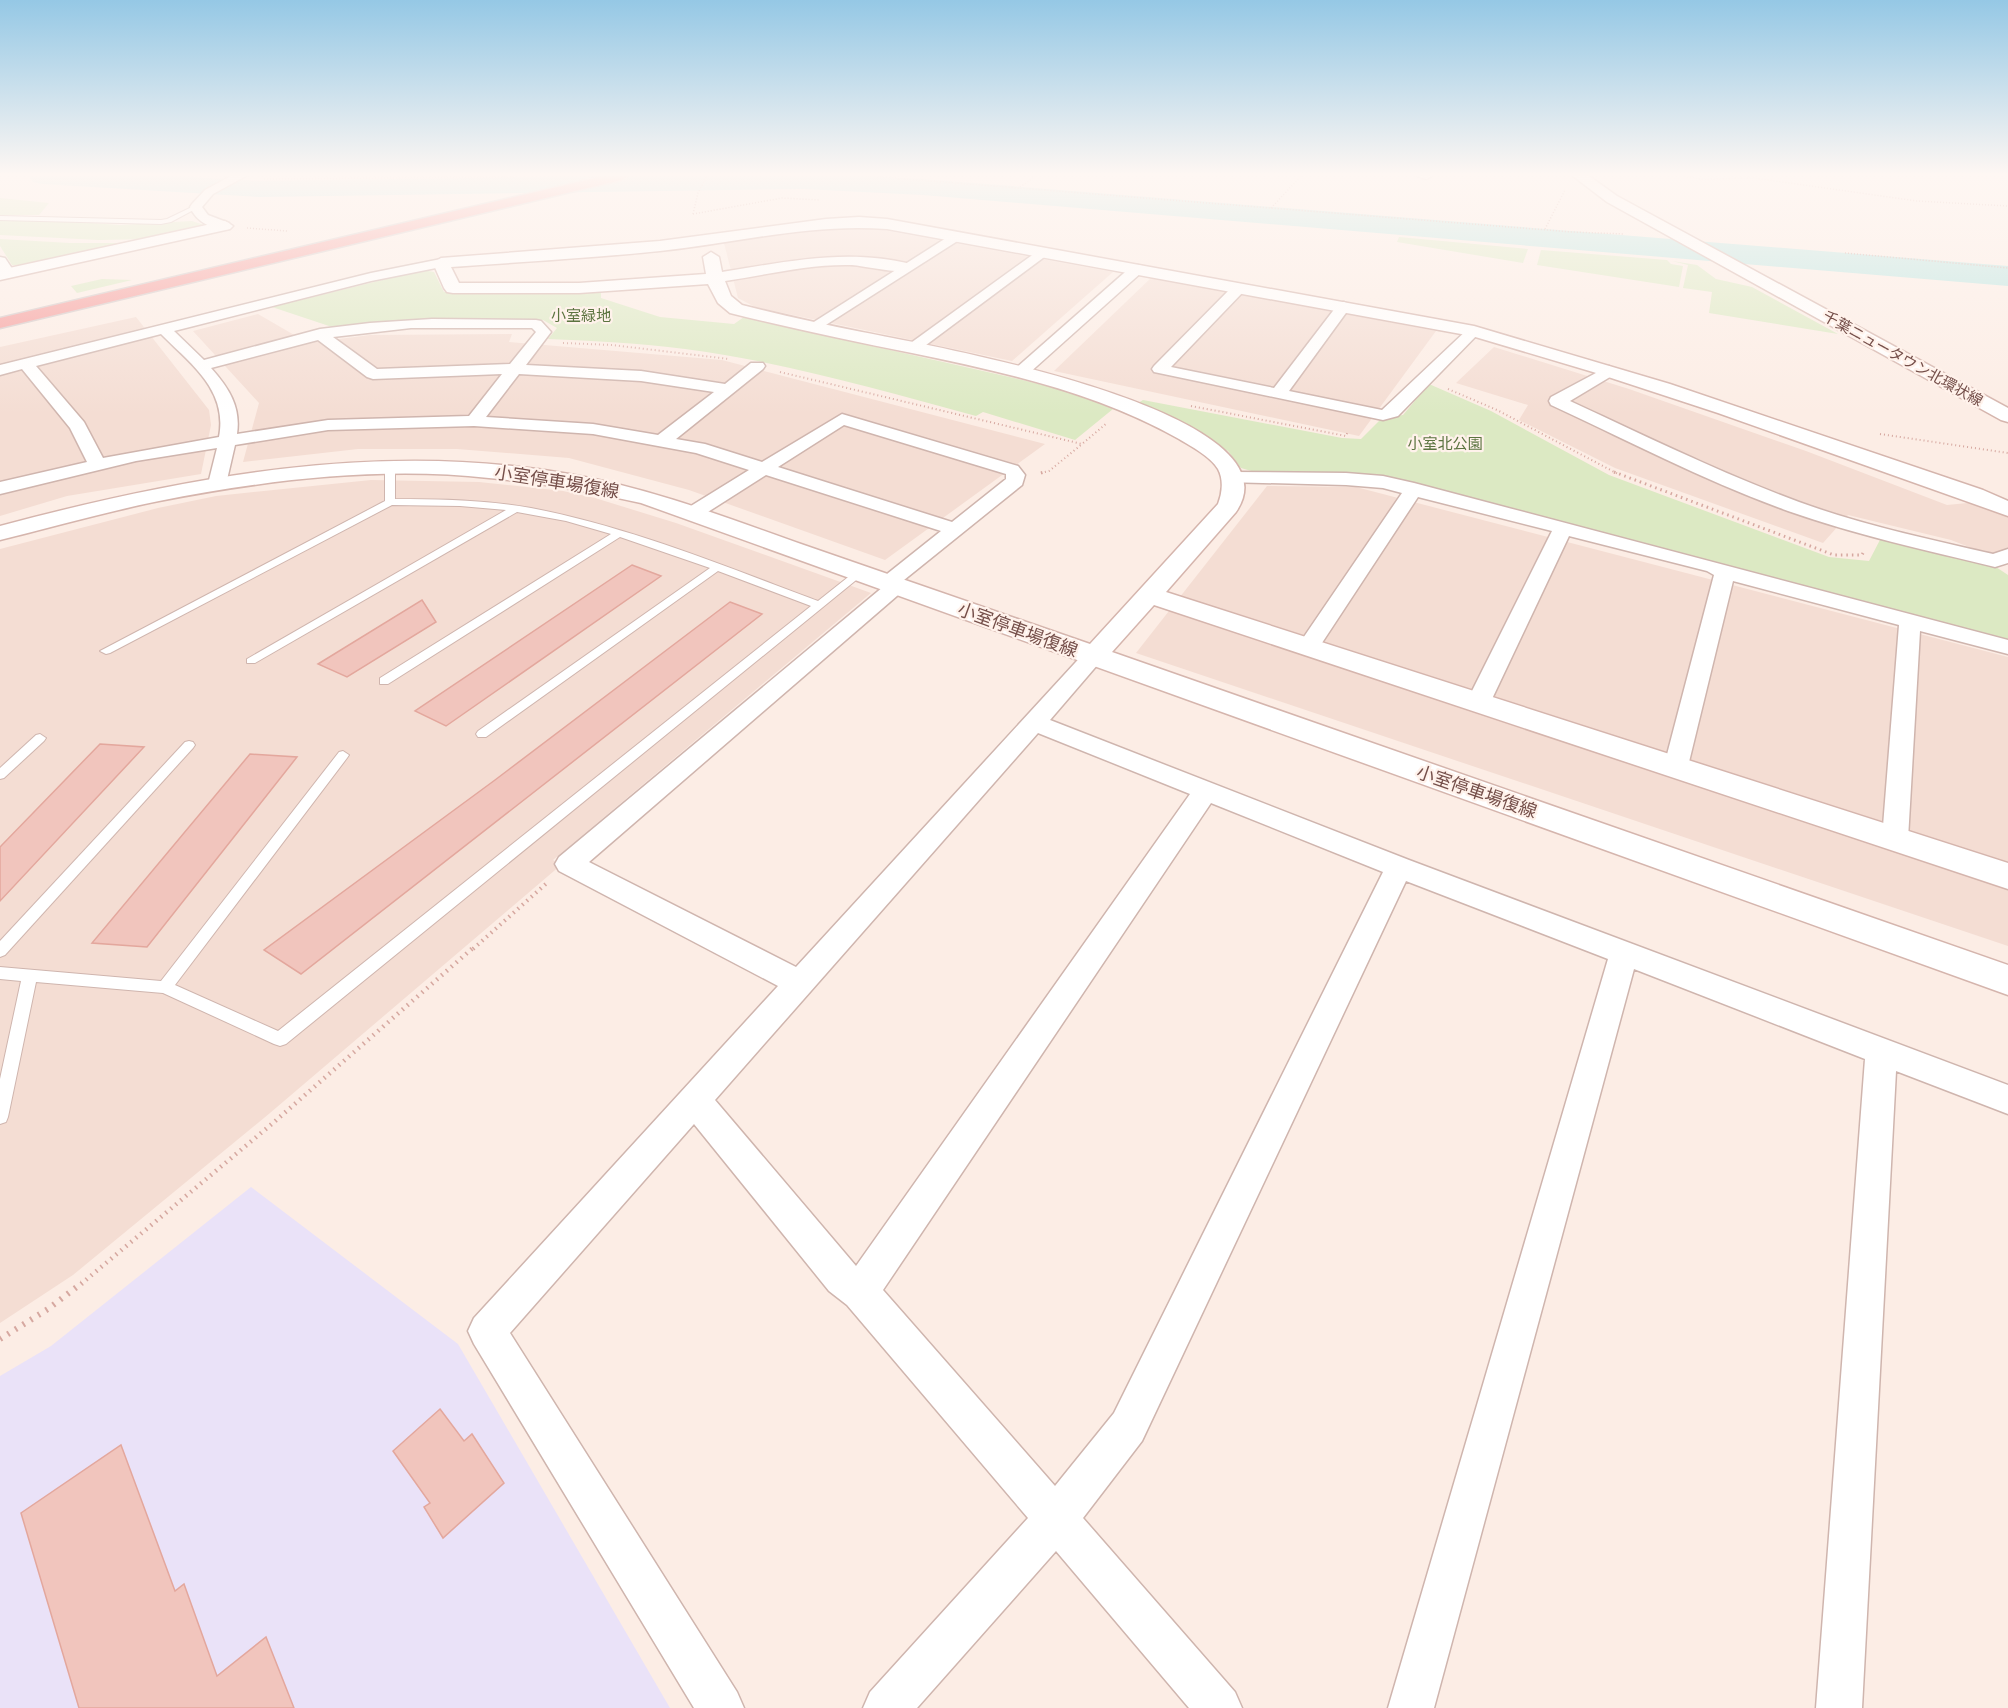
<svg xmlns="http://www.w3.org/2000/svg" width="2008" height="1708" viewBox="0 0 2008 1708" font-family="Ubuntu,'Noto Sans JP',sans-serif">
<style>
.residential{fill:#f4ddd3}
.education{fill:#eae2f8}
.green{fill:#dce9c3}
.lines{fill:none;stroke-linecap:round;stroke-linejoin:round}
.river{fill:#bae5e1;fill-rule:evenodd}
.building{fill:#f1c5bd;stroke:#e3a79d;stroke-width:1.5}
.lane-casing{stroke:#cfb5ae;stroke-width:2}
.street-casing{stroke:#cfb5ae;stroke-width:3}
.secondary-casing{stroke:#d5b5ad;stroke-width:3}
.highway-casing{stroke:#d6cac9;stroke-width:3}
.path-far5{stroke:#d6a8a0;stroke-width:1.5;stroke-dasharray:1 2;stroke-linecap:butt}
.path-far4{stroke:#d6a8a0;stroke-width:2;stroke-dasharray:1 3;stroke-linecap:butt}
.path-far3{stroke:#d6a8a0;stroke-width:3;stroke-dasharray:1.5 4;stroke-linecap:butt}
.path-far2{stroke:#d6a8a0;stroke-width:4;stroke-dasharray:1.5 4.5;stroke-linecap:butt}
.path-far1{stroke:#d6a8a0;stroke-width:4.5;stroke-dasharray:1.5 5;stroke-linecap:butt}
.path{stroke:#d6a8a0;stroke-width:6;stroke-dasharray:2 7;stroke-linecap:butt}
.lane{fill:#fff;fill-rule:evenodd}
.street{fill:#fff;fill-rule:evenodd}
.secondary{fill:#fff;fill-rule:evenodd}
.highway{fill:#f59e9d;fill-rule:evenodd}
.labels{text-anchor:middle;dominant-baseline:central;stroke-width:4.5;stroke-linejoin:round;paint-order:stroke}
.far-park-label{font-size:15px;fill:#5c7440;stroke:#fff2eb}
.far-street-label{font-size:15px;fill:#754f4a;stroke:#fff2eb}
.street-label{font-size:18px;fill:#754f4a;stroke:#fff2eb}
</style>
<rect width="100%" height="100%" fill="#fcede5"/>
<!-- residential -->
<g class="residential">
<path d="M830,228H872L1113,272L1012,361L755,307L738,298L724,243Z"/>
<path d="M1152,277L1436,331L1359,436L1054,371Z"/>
<path d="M258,314L308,343L370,335L512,334L509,342L722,360L1045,444L885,560L689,490L569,458L457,449H358L243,462L259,403L193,331Z"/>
<path d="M136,317L209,410L211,425L201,474L67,496L0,516V347Z"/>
<path d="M1494,347L1629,389L1806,451L1947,505L2008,499V562L1951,540L1848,515L1823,543L1615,468L1519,420L1528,405L1456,383Z"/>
<path d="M371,480L479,482L563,491L595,498L676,523L871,593L553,860L561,865L270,1113L73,1275L0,1323V549L158,508L216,496Z"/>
<path d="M1267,486L1356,487L2008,657V946L1136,653Z"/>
</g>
<!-- education -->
<path class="education" d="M251,1187L458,1344L670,1708H0V1376L51,1346Z"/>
<!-- green -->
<g class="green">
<path d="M0,198L49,203L39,215H0Z"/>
<path d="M34,219L120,225L192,221L204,225L147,239L99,240L0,235V220Z"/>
<path d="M1399,237L1528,249L1523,263L1397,242Z"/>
<path d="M0,239L70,243H130L29,265H12L0,246Z"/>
<path d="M1541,250L1667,260L1671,264L1683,266L1679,287L1537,265Z"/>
<path d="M1672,261L1697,265L1716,279L1752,287L1838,334L1709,313L1712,292L1683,288L1688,265Z"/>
<path d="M423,270L434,272L444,292L601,289V298L660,317L734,324L744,317L1014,378L1068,391L1113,409L1075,440L983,412L976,416C880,390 784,362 685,349C640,343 594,341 548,339L557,328L543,320H405L335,328L272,307Z"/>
<path d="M102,279L132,280L77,293L71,286Z"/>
<path d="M1429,384L1491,411L1609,475L1829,557L1869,561L1881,538L1996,567L2008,575V643L1414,485L1258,473L1241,468L1228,451L1138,403L1143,400L1342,438L1361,439L1382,418L1403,415Z"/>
</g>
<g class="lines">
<!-- river -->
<path class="river" d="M29,176H176L259,181L597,176H864L923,179L2008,266V286L923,195L803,189L259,197L42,184L33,182Z"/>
</g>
<!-- building -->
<g class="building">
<path d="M632,565L661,576L446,726L415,711Z"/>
<path d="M422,600L436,622L347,677L318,664Z"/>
<path d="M730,602L762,614L301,974L264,950L495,780Z"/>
<path d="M100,744L144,747L0,901V847Z"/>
<path d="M250,754L297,757L147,947L92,943Z"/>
<path d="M440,1409L464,1441L472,1434L504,1483L443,1538L424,1507L430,1503L393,1451Z"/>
<path d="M121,1445L175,1591L184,1584L217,1676L266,1637L294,1708H79L21,1513Z"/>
</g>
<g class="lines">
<!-- lane casing -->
<g class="lane-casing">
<g id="lane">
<path d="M194,206L199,207L171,222L161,224L0,220V216L161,220L167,219Z"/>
<path d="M390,465L395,468V499C440,499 486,500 531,508C630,527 724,566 818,601L857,570H865L866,572L286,1044L280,1046L274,1044L163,993L36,982L8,1117L6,1122L0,1124V1079L21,981L0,979V967L161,981L339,752L343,751L349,755L347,758L175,985L278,1031L811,606L718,571L486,737H478L476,734L478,731L710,568L620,537L388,684H380V678L611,534L566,521L517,512L255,663H247V659L506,510L460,506L392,505L110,653L106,654L100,651L385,501V468Z"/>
<path d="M40,734L46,738L44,741L4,778L0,779V768L36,735Z"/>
<path d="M189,741L193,742L195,745L193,748L5,955L0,957V941L185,742Z"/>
</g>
</g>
<!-- street casing -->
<g class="street-casing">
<g id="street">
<path d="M231,176H246L213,194L202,207L208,215L229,223L231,226L229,229C214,231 196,222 190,207L192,204L205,190Z"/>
<path d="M1417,176H1432L1426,179Z"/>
<path d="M954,233L960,237L959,240L818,330L813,331L806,327Z"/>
<path d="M1042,248L1049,252L1047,255L918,351H908L905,348L908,345Z"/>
<path d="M0,257L5,258L15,273L13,276H3L0,271Z"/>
<path d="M441,259L448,263L446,266L371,281L174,331L204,360L320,329L370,323L432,319L536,320L541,321L551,332L526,365L641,371L725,384L751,363H763L765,366L763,369L676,439L705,444L762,462L842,414L1018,466L1025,475L1022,485L904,580L908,585L905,589L589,862L796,967L1086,651L1094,649L1102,651L1105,656L1050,720L1409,860L2008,1085V1114L1896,1071L1862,1708H1816L1865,1059L1634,969L1434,1708H1388L1608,959L1406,881L1142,1441L1083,1518L1235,1692L1242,1708H1189L1056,1551L917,1708H863L870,1692L1028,1518L847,1305L829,1291L694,1124L510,1333L737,1692L744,1708H694L474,1344L468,1331L474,1318L778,986L559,871L555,864L559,857L883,587L879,582L882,578L941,531L766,475L700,517H686L683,513L686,509L749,470L696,453L593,434L474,426L328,430L235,445L226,484L224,488H210L208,484L217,448L136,461L0,494V482L87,462L70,428L22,369L0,375V365L371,273ZM411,328H532L536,332L510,364L377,369L333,337ZM161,334C191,364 228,390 219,437L103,458L84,422L36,366ZM318,340L367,377L373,379L502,374L469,416L328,420L237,434C241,407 229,388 211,368ZM519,374L641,381L714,392L658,435L593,424L486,417ZM844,425L1006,474V479L952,522L778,467ZM1038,733L1190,794L856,1266L715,1100ZM1211,803L1383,872L1114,1413L1055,1486L883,1290Z"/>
<path d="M1137,265L1142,266L1144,269L1142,272L1027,375H1015L1013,372L1015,369L1132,266Z"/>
<path d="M1239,284L1246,288L1244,291L1171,367L1274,388L1339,303L1344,302L1351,306L1289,391L1382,410L1469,328H1479L1481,331L1398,416L1383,420L1154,372L1152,369L1154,366L1234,285Z"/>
<path d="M1609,366L1617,371L1615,374L1570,401C1645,436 1721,473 1799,502C1862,525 1928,539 1993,554L2008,549V563L1995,567C1926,550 1856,535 1788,511C1707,482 1629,441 1551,405L1549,401L1551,397Z"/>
<path d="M1231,472L1346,473L1383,476L1414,483L2008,640V654L1920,631L1908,839L1904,846L1895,849L1886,846L1882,839L1899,625L1733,581L1688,766L1685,772L1676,774L1667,772L1664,766L1714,575L1707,571L1569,536L1491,701L1487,706L1479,708L1471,706L1467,701L1552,531L1418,497L1316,652L1308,654L1300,652L1297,647L1402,493L1383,488L1346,485L1225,482L1222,478L1225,474Z"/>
</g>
</g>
<!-- secondary casing -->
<g class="secondary-casing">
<g id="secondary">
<path d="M1573,176H1589L1617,196L2008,408V422L2001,420L1607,202Z"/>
<path d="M859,217L887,219L1474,326L1670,384L1983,490L2008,501V516L1718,413L1593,372L1472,336L887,229C811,223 736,243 660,251C591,258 521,262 451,267L459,283H579L706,274L703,257L711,252L719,257L722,272C785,262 847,248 911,264L913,267C905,277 864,265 850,265C809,264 766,275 725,281L731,296L742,305C782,315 822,324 862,332C917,343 1306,410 1236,512L1166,592L2008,863V889L1154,605L1112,652L2008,965V995L641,503C591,492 541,483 489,478C380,466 266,480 159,501C105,512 53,527 0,540V526C184,477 379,440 569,474C650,488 725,517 801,544C897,577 994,611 1090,644L1218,504C1222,494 1224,480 1218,469C1210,456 1192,447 1179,439C1096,392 1003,372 912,353C851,341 790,328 730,313L718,303L708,284L579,293H453L447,292L444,288L433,263L441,258L660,241L826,219Z"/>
<path d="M225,221L233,226L230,229L0,280V270Z"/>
</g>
</g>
<!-- highway casing -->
<g class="highway-casing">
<path id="highway" d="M604,176H628L621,180L0,328V318Z"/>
</g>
<!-- path-far5 -->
<g class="path-far5">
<path d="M868,176L1572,232L1624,234"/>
<path d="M1684,176L1700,179L1754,178L1917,201L2008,206"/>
<path d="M264,179L514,177"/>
<path d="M1020,187L1036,176"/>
<path d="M1271,208L1301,176"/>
<path d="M693,214L782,198L820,200"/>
<path d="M693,214L698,193L707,176"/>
<path d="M247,228L287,231"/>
<path d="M1545,229L1565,190"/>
<path d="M1845,253L2008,268"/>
</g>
<!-- path-far4 -->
<g class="path-far4">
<path d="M563,343L612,345L729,359"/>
<path d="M780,372L1082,444L1107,423"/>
<path d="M1448,389L1497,410L1618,474"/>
<path d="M1191,406L1346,436L1348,431"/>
<path d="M1880,434L2008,453"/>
<path d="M1041,473L1049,471L1081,445"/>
</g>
<!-- path-far3 -->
<g class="path-far3">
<path d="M1614,472L1834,555H1862L1863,553"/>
<path d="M1041,473L1044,472"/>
</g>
<!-- path-far2 -->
<path class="path-far2" d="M473,949L547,883"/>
<!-- path-far1 -->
<path class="path-far1" d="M81,1284L273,1123L474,947"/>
<!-- path -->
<path class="path" d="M0,1339L48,1309L82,1283"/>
<!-- lane -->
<use href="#lane" class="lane"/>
<!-- street -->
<use href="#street" class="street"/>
<!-- secondary -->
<use href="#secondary" class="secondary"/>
<!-- highway -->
<use href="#highway" class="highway"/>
</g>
<!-- sky -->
<linearGradient id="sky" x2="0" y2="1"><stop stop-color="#95c8e5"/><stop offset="0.42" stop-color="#fef7f3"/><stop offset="1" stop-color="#fef7f3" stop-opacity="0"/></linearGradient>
<rect width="2008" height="415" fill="url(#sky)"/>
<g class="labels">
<!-- far-park labels -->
<g class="far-park-label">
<text x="581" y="315">小室緑地</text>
<text x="1445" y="443">小室北公園</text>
</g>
<!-- far-street labels -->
<g class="far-street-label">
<text transform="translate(1903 358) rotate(29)">千葉ニュータウン北環状線</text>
</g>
<!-- street labels -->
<g class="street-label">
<text transform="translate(557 481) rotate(9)">小室停車場復線</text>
<text transform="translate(1018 629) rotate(20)">小室停車場復線</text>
<text transform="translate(1477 791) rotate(19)">小室停車場復線</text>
</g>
</g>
</svg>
